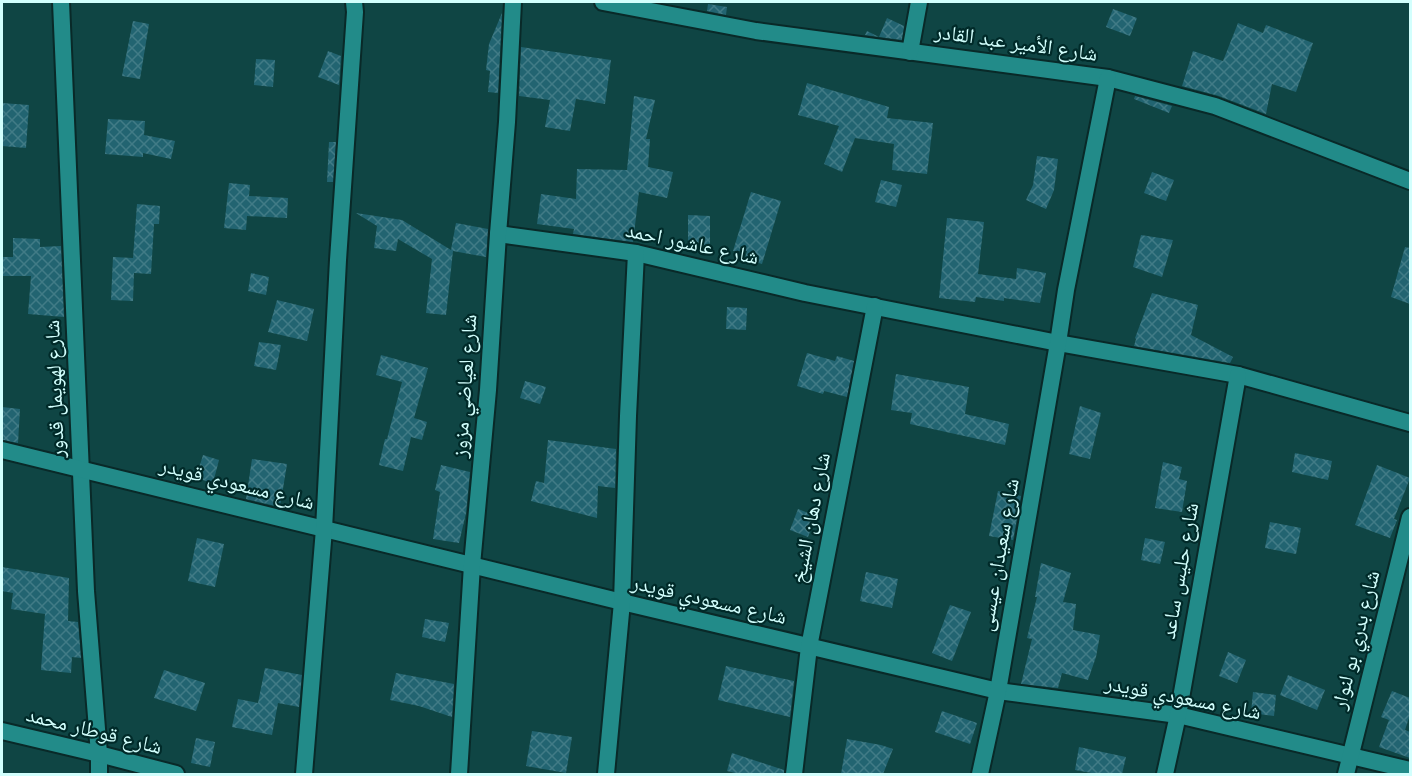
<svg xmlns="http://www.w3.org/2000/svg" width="1412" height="776" viewBox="0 0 1412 776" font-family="'Varela Round','Noto Naskh Arabic',sans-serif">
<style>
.building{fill:url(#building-cross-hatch)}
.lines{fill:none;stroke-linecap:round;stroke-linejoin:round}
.minor-casing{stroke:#092928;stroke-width:20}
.minor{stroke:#228b89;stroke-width:16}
.labels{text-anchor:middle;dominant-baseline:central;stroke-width:4.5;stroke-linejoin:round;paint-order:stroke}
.street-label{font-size:21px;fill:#d2fffd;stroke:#002a29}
</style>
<defs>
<pattern id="building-cross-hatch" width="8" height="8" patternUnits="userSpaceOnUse" patternTransform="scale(1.5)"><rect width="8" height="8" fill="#226471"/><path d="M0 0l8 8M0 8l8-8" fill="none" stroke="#417b86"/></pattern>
</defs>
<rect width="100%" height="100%" fill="#0f4544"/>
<!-- building -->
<g class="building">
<path d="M708,4L727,7L726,15L707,11Z"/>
<path d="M1113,9L1137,18L1130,36L1106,27Z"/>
<path d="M502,13L498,93L488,92L490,71L486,70L489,44Z"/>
<path d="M887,18L904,26L902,40L865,35L867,31L879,37Z"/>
<path d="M133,21L149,24L140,79L122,76Z"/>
<path d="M1238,23L1263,33L1266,25L1313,43L1296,92L1272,84L1266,114L1219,96L1182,86L1193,51L1223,61Z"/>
<path d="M521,47L611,60L605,104L576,99L570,131L545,127L550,100L519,96Z"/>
<path d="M328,51L341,56L339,85L318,77Z"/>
<path d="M256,59L275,60L273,87L254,85Z"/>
<path d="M807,83L889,107L887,118L933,123L927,174L892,170L894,144L855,138L842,172L824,164L839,126L798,115Z"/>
<path d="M634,96L655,100L646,139H650L648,167L673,172L667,198L639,192L633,242L573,234L574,229L537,224L541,194L576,199L577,169L627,170Z"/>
<path d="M1135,96L1172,106L1169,113L1134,99Z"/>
<path d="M2,103L29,105L26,148L2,146Z"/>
<path d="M108,119L145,121L144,135L175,141L171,159L143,153V157L105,154Z"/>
<path d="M329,142H336L333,182H327Z"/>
<path d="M1037,156L1058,159L1054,190L1046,209L1026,200L1033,185Z"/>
<path d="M1152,172L1174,180L1166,201L1144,193Z"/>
<path d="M881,180L902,185L896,207L875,202Z"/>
<path d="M229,183L250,185L249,196L288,198L287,218L247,216L246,230L224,228Z"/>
<path d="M751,192L781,201L762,264L745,259L747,251H733Z"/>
<path d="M137,204L160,206L159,224H154L151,274L134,273L133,301L111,300L113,257L133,258Z"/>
<path d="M356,213L402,220L451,250L456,223L488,229L486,257L453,251L446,315L426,313L432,259L398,239L396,251L374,248L377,226Z"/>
<path d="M688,215L710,216V251H688Z"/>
<path d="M947,218L984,222L978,274L1016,279L1017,268L1046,273L1040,303L1004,298V301L976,297L975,302L939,298Z"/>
<path d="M1141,235L1173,240L1162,277L1133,267Z"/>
<path d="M13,238L40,239V247L61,246L64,317L28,314L31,276H2V257H13Z"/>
<path d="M1405,247L1410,248V304L1391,297Z"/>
<path d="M251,273L269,277L266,295L248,291Z"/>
<path d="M1152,293L1198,305L1191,335L1233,357L1230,363L1134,346L1136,339L1135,338Z"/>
<path d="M277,300L314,309L307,341L268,332Z"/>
<path d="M727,307L747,308L746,330L726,329Z"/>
<path d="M259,342L281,345L276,370L254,366Z"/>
<path d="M807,353L835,361L837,356L854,361L847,397L824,391L823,394L797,386Z"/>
<path d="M381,355L428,368L414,418L427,422L422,440L411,437L403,471L379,465L385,439H387L402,382L376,375Z"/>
<path d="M896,374L969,387L965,414L1009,424L1005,445L910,424L912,413L891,410Z"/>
<path d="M525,381L546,387L540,404L520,398Z"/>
<path d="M1080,406L1101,413L1090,459L1069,454Z"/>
<path d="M2,407L20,409L18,443L2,440Z"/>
<path d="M548,440L616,449L615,488L598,486L597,518L531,501L536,481L544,483Z"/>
<path d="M1295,453L1332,461L1328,480L1292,472Z"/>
<path d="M203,455L219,460L213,483L196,478Z"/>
<path d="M252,459L287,464L280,507L246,499Z"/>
<path d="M1163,462L1182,467L1179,479L1187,481L1182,512L1155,508Z"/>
<path d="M441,465L470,472L466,513L459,543L433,539L440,492L435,490Z"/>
<path d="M1377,465L1410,478L1394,519L1397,520L1390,538L1355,525Z"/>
<path d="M998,491L1021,496L1013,540L989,536Z"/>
<path d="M798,509L816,516L808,537L790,530Z"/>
<path d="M1270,522L1301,528L1296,554L1265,548Z"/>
<path d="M197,538L224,544L215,587L188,581Z"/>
<path d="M1145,538L1165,542L1160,564L1141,560Z"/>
<path d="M1041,563L1071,573L1063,602L1076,604L1073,630L1100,635L1096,657L1088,680L1062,673L1058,688L1021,684L1032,639L1027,638L1037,597H1035Z"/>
<path d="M2,567L69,578L68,621L78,622L81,658L72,657L71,673L41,670L45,614L11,609L13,593L2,591Z"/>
<path d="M866,572L898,579L892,608L860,601Z"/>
<path d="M950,605L971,612L952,661L932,653Z"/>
<path d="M425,619L449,623L445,642L422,637Z"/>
<path d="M1228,652L1246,660L1237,683L1219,676Z"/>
<path d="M726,666L794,681L790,717L718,700Z"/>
<path d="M265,668L302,675L299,707L278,703L272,735L232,727L238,699L258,703Z"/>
<path d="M164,670L205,683L196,711L154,698Z"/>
<path d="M396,673L454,684L452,717L419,706L390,700Z"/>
<path d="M1288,675L1325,690L1317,710L1280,695Z"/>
<path d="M1392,691L1410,698V715L1405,730L1410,732V758L1379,747L1389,720L1381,717Z"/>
<path d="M1253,692L1276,695L1274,716L1251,713Z"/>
<path d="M942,711L977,723L970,744L935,732Z"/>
<path d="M532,731L572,737L566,773L526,766Z"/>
<path d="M196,738L215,742L210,767L191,763Z"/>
<path d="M847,739L881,745L893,749L883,774H841Z"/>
<path d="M1079,747L1126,757L1122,774H1097L1075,770Z"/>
<path d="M732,753L784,770V774H739L727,771Z"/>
</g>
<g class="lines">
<!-- minor casing -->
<g class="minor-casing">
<g id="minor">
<path d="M61,2L86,591L99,754V774"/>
<path d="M603,2L756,31L1108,78L1215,106L1410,181"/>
<path d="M910,52L919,2"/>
<path d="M498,234L636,253L805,293L1058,343L1238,375L1410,423"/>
<path d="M2,450L622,602L998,691L1178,715L1410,770"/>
<path d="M2,731L99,754L176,774"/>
<path d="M304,774L324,529L338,260L355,12L354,2"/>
<path d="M459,774L472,565L488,390L498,234L507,122L513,2"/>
<path d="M606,774L622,602L628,416L636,253"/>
<path d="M794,774L809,647L875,306"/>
<path d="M980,774L998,691L1058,343L1066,290L1108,78"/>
<path d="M1165,774L1178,715L1238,375"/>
<path d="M1346,774L1410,517"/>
</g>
</g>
<!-- minor -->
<use href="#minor" class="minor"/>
</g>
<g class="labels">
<!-- street labels -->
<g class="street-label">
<text transform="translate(1016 43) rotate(8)">شارع الأمير عبد القادر</text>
<text transform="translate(692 244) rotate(12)">شارع عاشور احمد</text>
<text transform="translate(465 386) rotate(-86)">شارع لعياضي مزوز</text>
<text transform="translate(55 389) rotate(-92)">شارع لهويمل قدور</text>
<text transform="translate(237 484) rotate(14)">شارع مسعودي قويدر</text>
<text transform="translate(811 518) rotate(-79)">شارع دهان الشيخ</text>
<text transform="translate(999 555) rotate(-80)">شارع سعيدان عيسى</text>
<text transform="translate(1180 571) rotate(-80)">شارع حليس ساعد</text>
<text transform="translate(709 600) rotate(13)">شارع مسعودي قويدر</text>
<text transform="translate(1356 640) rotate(-76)">شارع بدري بو لنوار</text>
<text transform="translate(1183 698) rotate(11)">شارع مسعودي قويدر</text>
<text transform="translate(94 731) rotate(14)">شارع قوطار محمد</text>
</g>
</g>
<!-- border -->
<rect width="1412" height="776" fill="none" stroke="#d2fffd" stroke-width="6"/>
</svg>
